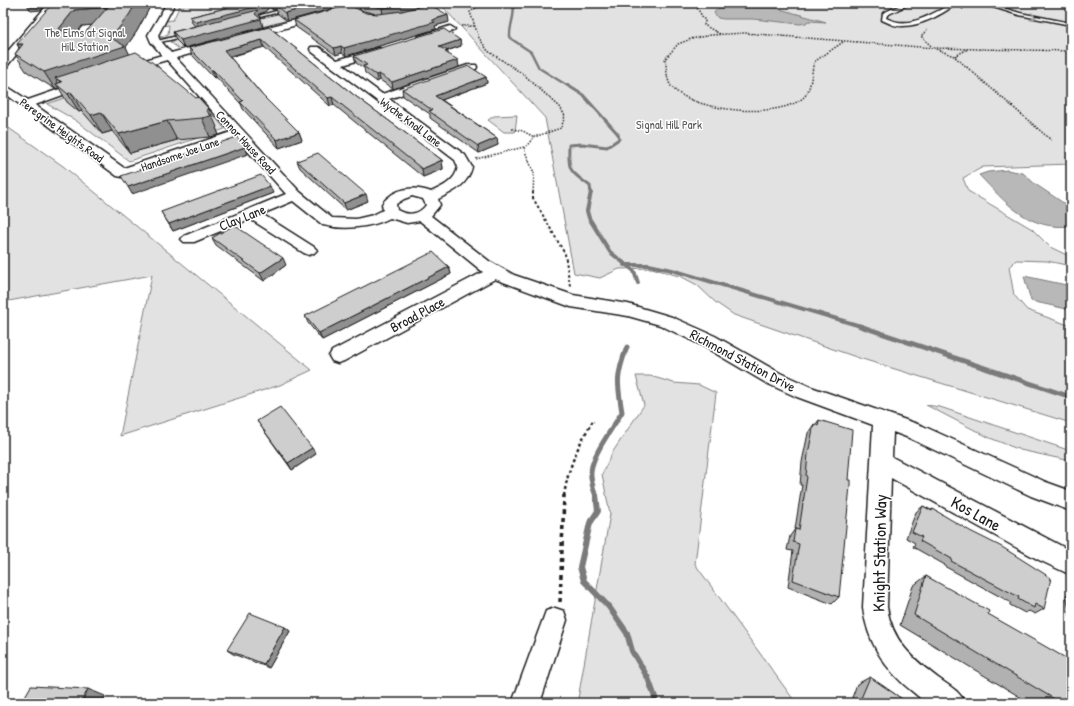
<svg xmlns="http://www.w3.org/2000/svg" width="1074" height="706" viewBox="0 0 1074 706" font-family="'Patrick Hand',sans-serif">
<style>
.green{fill:#e2e2e2;stroke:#7f7f7f}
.water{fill:#b8b8b8;stroke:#7a7a7a}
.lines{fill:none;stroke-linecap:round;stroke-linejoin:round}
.stream-far4{stroke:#7a7a7a;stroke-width:2.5}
.stream-far3{stroke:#7a7a7a;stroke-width:3}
.stream-far2{stroke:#7a7a7a;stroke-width:4}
.stream-far1{stroke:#7a7a7a;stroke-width:5}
.stream{stroke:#7a7a7a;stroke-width:6}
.service-casing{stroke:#1c1c1c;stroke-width:3}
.minor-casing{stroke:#1c1c1c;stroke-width:3}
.path-far3{stroke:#1c1c1c;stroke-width:1.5;stroke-dasharray:1.5 1.5;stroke-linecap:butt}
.path-far2{stroke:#1c1c1c;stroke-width:2;stroke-dasharray:2.5 2.5;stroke-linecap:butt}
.path-far1{stroke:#1c1c1c;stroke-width:2.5;stroke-dasharray:3 3;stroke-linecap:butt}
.path{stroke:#1c1c1c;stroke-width:3.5;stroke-dasharray:4 4;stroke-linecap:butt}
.service{fill:#fff;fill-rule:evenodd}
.minor{fill:#fff;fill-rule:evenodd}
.wall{fill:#b1b1b1;stroke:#1c1c1c;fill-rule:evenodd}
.shaded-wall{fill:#909090;stroke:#1c1c1c}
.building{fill:#cecece;stroke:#1c1c1c;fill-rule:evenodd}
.oneway{stroke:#999}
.labels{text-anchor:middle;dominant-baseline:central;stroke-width:3;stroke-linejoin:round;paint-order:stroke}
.far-park-label{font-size:12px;fill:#575757;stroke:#fff}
.far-street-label{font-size:12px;fill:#1c1c1c;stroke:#fff}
.street-label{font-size:14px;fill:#1c1c1c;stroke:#fff}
.near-street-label{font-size:17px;fill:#1c1c1c;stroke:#fff}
</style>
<rect width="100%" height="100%" fill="#fff"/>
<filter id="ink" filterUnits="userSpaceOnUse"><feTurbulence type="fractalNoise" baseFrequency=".025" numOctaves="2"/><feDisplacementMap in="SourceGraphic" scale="8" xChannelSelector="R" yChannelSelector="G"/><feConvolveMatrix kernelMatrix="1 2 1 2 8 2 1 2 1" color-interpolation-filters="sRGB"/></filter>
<g filter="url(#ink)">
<!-- green -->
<g class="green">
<path d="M181,3H306L198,31L191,30L188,28L190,31L171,37L157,38L168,34L169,25L162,26L165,21L173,20Z"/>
<path d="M320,3H334L340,7L178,48L170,42Z"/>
<path d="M449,3H1071V164L983,167L963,178L968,191L1032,229L1050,247L1071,257V266L1047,261L1016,260L1009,267L1014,295L1027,310L1071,326V423L859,358L734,315L715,302L697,285L682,277L652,268L619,269L600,278L574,273L545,118L441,5Z"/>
<path d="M157,65L203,115L212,114L225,129L129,161L75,120L47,104Z"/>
<path d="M517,115L515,132H504L488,120L494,116Z"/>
<path d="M3,124L63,166L312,370L280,385L120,436L152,275L3,302Z"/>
<path d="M636,376H650L674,383L699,385L716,393L695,564L796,703H580L578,699L610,514L602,474L612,453L644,405Z"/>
<path d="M926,405L940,407L1071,451V461L1020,450L990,438Z"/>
</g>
<!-- water -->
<g class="water">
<path d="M726,7L776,8L826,22L808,21L806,23L800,24L753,19H724L718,18L714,13L717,9Z"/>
<path d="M1007,170L1023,173L1035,184L1071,208V226C1029,231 1006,203 979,175L988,172Z"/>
<path d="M1024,276L1071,286V310L1031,301Z"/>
</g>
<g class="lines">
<!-- stream-far4 -->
<path class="stream-far4" d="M513,3C516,18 509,23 510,38L531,52L539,68L568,86"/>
<!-- stream-far3 -->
<path class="stream-far3" d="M567,85L583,95L618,134L619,139L607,147L582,144L569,145C568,172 569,170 590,186L591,193"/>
<!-- stream-far2 -->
<g class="stream-far2">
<path d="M591,192L587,211L589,218L610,252L634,271L638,283"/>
<path d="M624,265H649L672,270L864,327"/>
</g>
<!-- stream-far1 -->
<g class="stream-far1">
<path d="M860,326L1071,397"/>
<path d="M596,496C593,488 590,480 591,471C593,453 613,428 622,412C617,382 616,376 627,347"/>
</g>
<!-- stream -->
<path class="stream" d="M596,495L598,511L590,523L580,567L584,581L609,607L627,633L632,651L648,678L657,703"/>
<!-- service casing -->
<g class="service-casing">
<g id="service">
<path d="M307,3H314L248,20L246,19Z"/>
<path d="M905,3H911L887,15L886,18C906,28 922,19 940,10C946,6 950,3 957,3C943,14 921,26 903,26C895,27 889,23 882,20L883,13Z"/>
<path d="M980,3H987L1020,13L1071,23V25L1019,15Z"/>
<path d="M185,34H187V36L156,43L154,42Z"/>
</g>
</g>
<!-- minor casing -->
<g class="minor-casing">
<g id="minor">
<path d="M49,3H58L7,66L3,67V57Z"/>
<path d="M167,3H175L158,35L159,39L171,53L214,41L218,42L219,44L218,46L176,58L300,192L332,218L356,219L373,215L383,210L382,204C393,188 414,185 431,192C444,186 455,181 458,167L455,160L311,51L310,49L311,47H319L337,60L379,48L383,49L384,51L383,53L343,65L382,94L468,65H476L477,67L476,69L389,99L465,155L472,167C468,185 453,192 438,199L440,205L431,216L489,261L514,275L573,295L628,304L672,317L715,336L780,373L811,387L923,426L1046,482L1071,491V511L1031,496L909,438L893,432L892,457L1071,551V575L1039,560L891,478L887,607C892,641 912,658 938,678C949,686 959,690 965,703C955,703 935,706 928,703C923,701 917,695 913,692C885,670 867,642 863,607L873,425L797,397L766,383L703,346L660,325L628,316L571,307L495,279L344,361L338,363L332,361L329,356L332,351L483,272L420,221L407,223L390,218C371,228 343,230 323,225L293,201L262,214L314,247L317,250L314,253L309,255L304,253L250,219L194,242H184L181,239L184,236L286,194L237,139L122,177L117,176L3,92V84L28,100L80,82H88L89,84L88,86L35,105L124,168L231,132L167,60L129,71L124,68L125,66L162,55L151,42L148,35ZM412,196L423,199L426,205C419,215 407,216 397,210L396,204L404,199Z"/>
<path d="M359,3H373L372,5L248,38L243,35L245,33Z"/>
<path d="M450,26L455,29L453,31L422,41L417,38L419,36Z"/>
<path d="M555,608L564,611L567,620L540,703H512L546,611Z"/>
</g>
</g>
<!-- path-far3 -->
<g class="path-far3">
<path d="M483,3L470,12L479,38L488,51L523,74L560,107L565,116L561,128L534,137L524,149L534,173L533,193"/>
<path d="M694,3L705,21L704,25L720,34"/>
<path d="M962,9L972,3"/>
<path d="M461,26H476"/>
<path d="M927,30L921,36L931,46"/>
<path d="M843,42L814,62C811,72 812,89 804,97C780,120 691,112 671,86C666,79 667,67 665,59L678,44L691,39L711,35L744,33L933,48L1071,51"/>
<path d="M936,49L954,56L1051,140"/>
<path d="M955,56L968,49"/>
<path d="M512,129L523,131L534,137"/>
<path d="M476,159L524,147"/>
</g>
<!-- path-far2 -->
<path class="path-far2" d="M533,192V198L565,254L570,286"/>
<!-- path-far1 -->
<path class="path-far1" d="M564,496C568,467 579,443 594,419"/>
<!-- path -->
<path class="path" d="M560,602L564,495"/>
<!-- service -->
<use href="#service" class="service"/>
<!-- minor -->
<use href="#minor" class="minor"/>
</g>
<!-- wall -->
<g class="wall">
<path d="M152,3L137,31L126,47L129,54L217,127L216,128L219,135L210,137L177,140L130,153L112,131L102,134L82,111L79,112L67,102L59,88L55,89L26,71L15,54L19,48L17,44ZM92,25L84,34L77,33L82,26Z"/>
<path d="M246,3H353L287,21L278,14L276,9L273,10L269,7L265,12L259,14L261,18L260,19L263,27L184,48L176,40L173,32L195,26L193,24L190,17Z"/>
<path d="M359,3H422L423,6L449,22L435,26L436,29L346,56L342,53L336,55L296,27L294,20L366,13L376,14L360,10Z"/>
<path d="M269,27L354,95L442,160L443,169L423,177L334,105L330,106L264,47L230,57L262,95L299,132L302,140L279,148L243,109L241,104L216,77L214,78L192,55L189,48Z"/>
<path d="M460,40L461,46L447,51H448V54L459,67L393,89L380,80L377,82L365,73L364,68L356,63L354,56Z"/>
<path d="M486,77L487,83L442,100L497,138L498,145L479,153L430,118V114L403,96L402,89Z"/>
<path d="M297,161L368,201L346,210L300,168Z"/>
<path d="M273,193L173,231L161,212Z"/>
<path d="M212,238L286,265L264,281L216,245Z"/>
<path d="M449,267L451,274L322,340L308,323L305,316Z"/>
<path d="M819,420L839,597L832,604L788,587L793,551L787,550L790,536L795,529L802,485H800L802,462L808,433L814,424L815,425Z"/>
<path d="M257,421L316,454L292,470Z"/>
<path d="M923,506L931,510L933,509L1044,609L1035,614L1029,611L1025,613L1010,605V602L944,566L945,565L913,547L915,543L906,538L916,512Z"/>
<path d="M926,576L988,614L1071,703H1030L900,625L913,586Z"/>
<path d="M1071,593V620L1066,595Z"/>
<path d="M285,627L290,631L269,668L233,654L227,650Z"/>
<path d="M870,677L908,703H850L857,684Z"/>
</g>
<!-- shaded-wall -->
<g class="shaded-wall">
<path d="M26,3H48L41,10L31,11Z"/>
<path d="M136,3H152L137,31L126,47L134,63L62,82L55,78L61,87L56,84L59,88L55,89L44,72L111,38Z"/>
<path d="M264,3H268L269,7L265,12L259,14L261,18L260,19H261L263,27L184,48L181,40L199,29L196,22Z"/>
<path d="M271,3H301L276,6V9L273,10Z"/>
<path d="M324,3H353L287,21L285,13Z"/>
<path d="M411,3H422L423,7L383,15L382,8Z"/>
<path d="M108,7L116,23L82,26L67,47L58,30L74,10Z"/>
<path d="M448,15L449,22L435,26L436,29L346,56L344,48L432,20Z"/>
<path d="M262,40L264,47L227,57L224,50Z"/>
<path d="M460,40L461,46L440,53L439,47Z"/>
<path d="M17,44H23L28,61Z"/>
<path d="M341,46L342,53L336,55L334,48Z"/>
<path d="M458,60L459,67L393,89L392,82Z"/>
<path d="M211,70H213L216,77L214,78Z"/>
<path d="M379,74L380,80L377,82L376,75Z"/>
<path d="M486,77L487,83L436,102L435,96Z"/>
<path d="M71,92L82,111L79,112L68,94Z"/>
<path d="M332,97L334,105L330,106L328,98Z"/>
<path d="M209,109L217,127L216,128L219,135L210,137L202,118L206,110Z"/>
<path d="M101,112L112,131L102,134L91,115Z"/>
<path d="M167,121L177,140L130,153L119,134Z"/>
<path d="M299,132L302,140L279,148L277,140Z"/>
<path d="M497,138L498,145L479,153L478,146Z"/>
<path d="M245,147L248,154L132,194L128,187Z"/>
<path d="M442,160L443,169L423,177L422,169Z"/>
<path d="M270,186L273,193L173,231L169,224Z"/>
<path d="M366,194L368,201L346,210L344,203Z"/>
<path d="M283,258L286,265L264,281L260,273Z"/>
<path d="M449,267L451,274L322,340L319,333Z"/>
<path d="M312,448L316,454L292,470L288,463Z"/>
<path d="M285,627L290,631L269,668L264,664Z"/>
<path d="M88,689L105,696L102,703H81Z"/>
</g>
<!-- building -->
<g class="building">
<path d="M53,3H136L129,15L111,38L125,46L44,72L15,54L23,44H17ZM108,7L84,34L58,30L74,10Z"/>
<path d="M246,3H264L263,5L196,22L190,17Z"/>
<path d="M290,3H324L285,13L276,6Z"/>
<path d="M360,3H411L402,5L382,8Z"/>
<path d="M429,4L448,15L432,20L435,22L344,48L341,46L334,48L294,20L349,5L366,13L378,14L402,11Z"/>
<path d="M258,10L255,14L261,19L181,40L173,32Z"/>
<path d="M269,27L354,95L442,160L422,169L332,97L328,98L262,40L224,50L262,95L299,132L277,140L240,102L243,101L213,70H211L189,48Z"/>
<path d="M444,29L460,40L439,47L448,51L445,52L458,60L392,82L379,74L376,75L363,66L367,65L354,56Z"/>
<path d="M136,52L152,62L196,98L198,97L209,109L206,110L211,116L202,118L167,121L119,134L101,112L91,115L71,92L68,94L56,84L62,82L55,78Z"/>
<path d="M469,66L486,77L435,96L497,138L478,146L429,111L432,110L402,89Z"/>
<path d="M237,137L245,147L128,187L121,176Z"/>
<path d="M318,153L366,194L344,203L297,161Z"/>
<path d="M261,175L270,186L169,224L161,212Z"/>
<path d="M234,225L283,258L260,273L212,238Z"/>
<path d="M433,252L449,267L319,333L305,316Z"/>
<path d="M280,407L312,448L288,463L257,421Z"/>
<path d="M819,420L852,430L848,480H850V486L839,597L793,580L799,544L793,542L795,529L799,530L807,477L806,476L808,454L814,424L818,426Z"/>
<path d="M923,506L932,511L933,509L970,531L1002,547L1051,578L1044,609L1035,604L1034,608L1018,599L1019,597L951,561L952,559L920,541L922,537L912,532Z"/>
<path d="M926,576L989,611L988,614L1071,661V703H1061L914,615Z"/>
<path d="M250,613L285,627L264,664L227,650Z"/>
<path d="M870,677L908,703H859Z"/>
<path d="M31,686L88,689L81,703H21Z"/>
</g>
<!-- one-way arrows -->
<defs><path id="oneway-chevron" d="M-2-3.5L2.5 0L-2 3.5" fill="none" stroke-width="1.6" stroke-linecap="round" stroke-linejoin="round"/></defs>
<use class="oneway" href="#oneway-chevron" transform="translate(1033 17) rotate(12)"/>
</g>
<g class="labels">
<!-- far-park labels -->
<g class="far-park-label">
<text x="85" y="32">The Elms at Signal<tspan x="85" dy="14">Hill Station</tspan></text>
<text x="669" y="124">Signal Hill Park</text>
</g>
<!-- far-street labels -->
<g class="far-street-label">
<text transform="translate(411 122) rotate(37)">Wyche Knoll Lane</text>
<text transform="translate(62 130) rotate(36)">Peregrine Heights Road</text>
<text transform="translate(246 142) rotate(47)">Connor House Road</text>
<text transform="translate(180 154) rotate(-19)">Handsome Joe Lane</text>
</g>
<!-- street labels -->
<g class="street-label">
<text transform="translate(242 217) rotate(-22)">Clay Lane</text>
<text transform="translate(417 314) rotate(-28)">Broad Place</text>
<text transform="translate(743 360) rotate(28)">Richmond Station Drive</text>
</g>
<!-- near-street labels -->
<g class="near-street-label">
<text transform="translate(976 513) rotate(29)">Kos Lane</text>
<text transform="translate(879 553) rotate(-89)">Knight Station Way</text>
</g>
</g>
<!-- margin -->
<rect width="1074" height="706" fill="none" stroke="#fff" stroke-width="16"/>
<rect x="8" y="8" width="1058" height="690" fill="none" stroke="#1c1c1c" stroke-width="1.5" filter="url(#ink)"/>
</svg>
